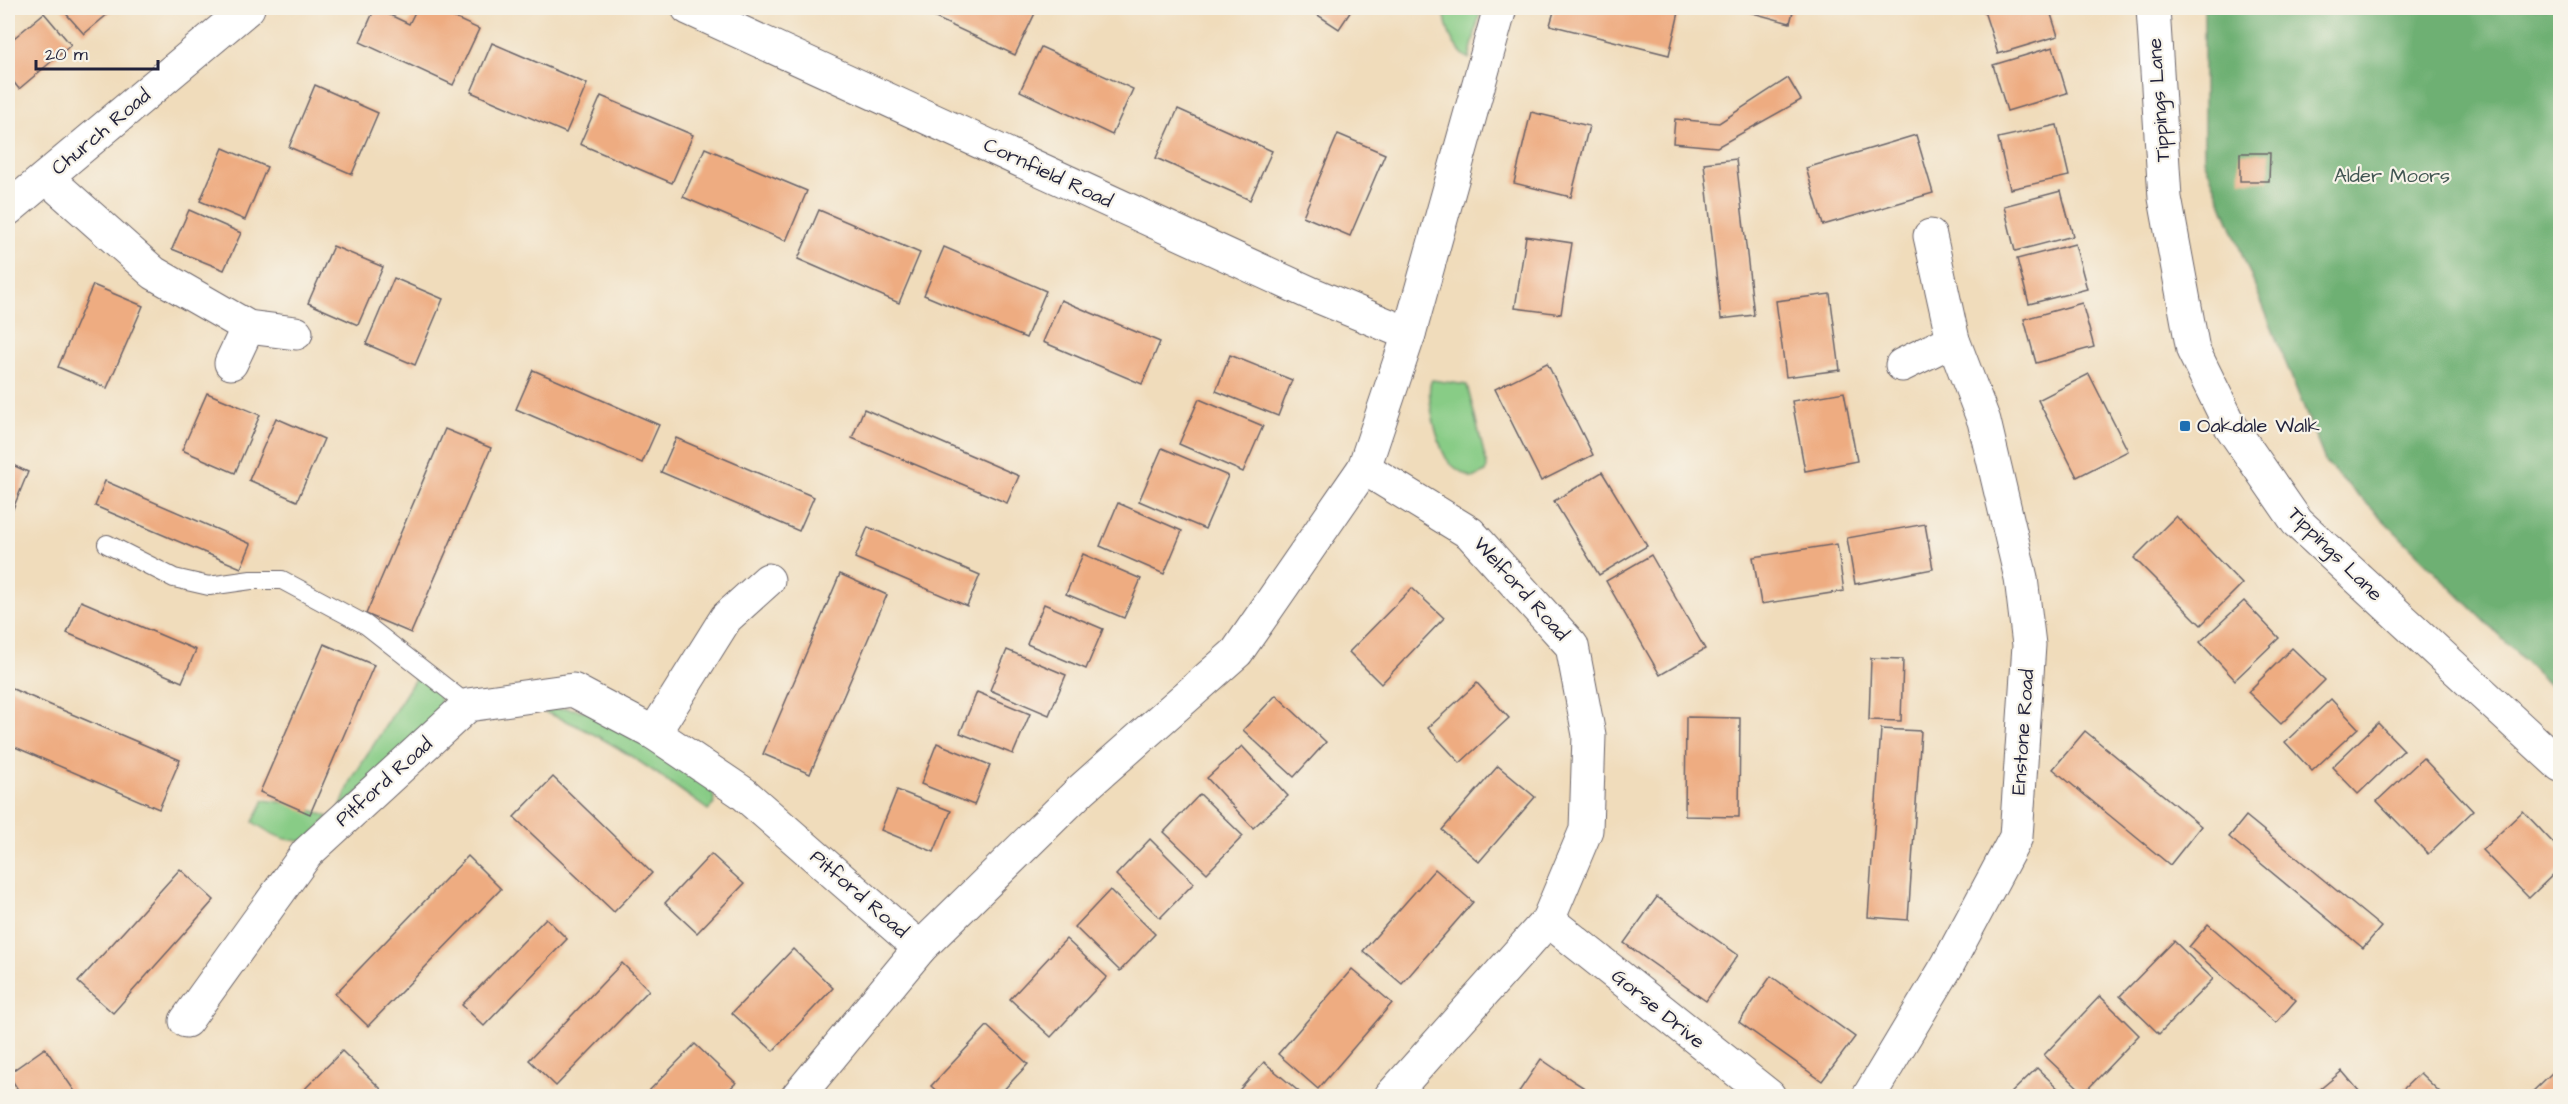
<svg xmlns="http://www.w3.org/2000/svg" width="2568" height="1104" viewBox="0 0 2568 1104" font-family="'Architects Daughter',sans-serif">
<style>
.green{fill:#88cc86;stroke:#557760;stroke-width:1.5}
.forest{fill:#6eb073;stroke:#486957;stroke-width:1.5}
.building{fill:#eeac81}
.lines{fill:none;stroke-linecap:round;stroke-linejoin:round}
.service-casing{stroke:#6a6368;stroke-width:20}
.minor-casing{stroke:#6a6368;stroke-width:35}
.service{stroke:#fff;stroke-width:18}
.minor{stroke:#fff;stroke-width:33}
.poi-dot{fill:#1f6fb2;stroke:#f7f3e8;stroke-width:2}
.labels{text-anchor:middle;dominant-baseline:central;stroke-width:4.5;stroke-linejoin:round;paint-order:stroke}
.street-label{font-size:20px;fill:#22223b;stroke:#f7f3e8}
.park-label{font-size:20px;fill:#415552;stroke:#f7f3e8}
.poi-label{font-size:20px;fill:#22223b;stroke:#f7f3e8;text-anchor:start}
</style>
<rect width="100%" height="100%" fill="#f7f3e8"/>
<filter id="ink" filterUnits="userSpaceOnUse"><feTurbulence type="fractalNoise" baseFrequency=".0167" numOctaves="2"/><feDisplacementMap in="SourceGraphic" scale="12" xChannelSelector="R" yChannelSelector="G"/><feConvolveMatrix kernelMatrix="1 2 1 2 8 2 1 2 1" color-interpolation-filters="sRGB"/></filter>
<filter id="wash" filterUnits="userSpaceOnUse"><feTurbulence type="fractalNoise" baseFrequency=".008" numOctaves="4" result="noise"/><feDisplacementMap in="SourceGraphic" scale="24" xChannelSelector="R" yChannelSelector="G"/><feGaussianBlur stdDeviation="1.35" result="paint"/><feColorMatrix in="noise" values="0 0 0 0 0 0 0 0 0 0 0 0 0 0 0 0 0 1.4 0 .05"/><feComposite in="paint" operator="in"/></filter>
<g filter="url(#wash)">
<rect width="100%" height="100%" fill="#f0dcbb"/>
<!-- green -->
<g class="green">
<path d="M1444,8H1481L1469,59C1451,47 1446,28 1444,8Z"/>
<path d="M1432,380L1467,385L1487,465L1486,472L1472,478C1462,473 1451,467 1446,458C1438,444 1424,392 1432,380Z"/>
<path d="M420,671L439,686L441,710L338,813L352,779Z"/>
<path d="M566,708L591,712L713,787L714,804L708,810C656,772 602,732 541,711Z"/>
<path d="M264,800L296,804L329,817L307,841C284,842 271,834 253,822Z"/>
</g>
<!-- forest -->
<path class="forest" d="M2204,8H2560V696L2326,463L2204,159Z"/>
<g id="blocks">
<!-- building -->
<g class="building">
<path d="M61,8H115L84,34Z"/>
<path d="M375,8L409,24L417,8H433L479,29L453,85L360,42Z"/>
<path d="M933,8H1030L1036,11L1015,55L929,15Z"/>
<path d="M1307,8H1353L1339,29Z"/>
<path d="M1555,8H1680L1669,55L1550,25Z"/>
<path d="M1750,8H1794L1790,23L1749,12Z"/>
<path d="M1983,8H2049L2058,36L1998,54Z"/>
<path d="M44,13L71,45L19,89L8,75V43Z"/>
<path d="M492,43L587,84L566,133L471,92Z"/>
<path d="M1041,47L1133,89L1112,135L1020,91Z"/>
<path d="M2053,47L2067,93L2007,111L1993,65Z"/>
<path d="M1788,78L1801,100L1717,147L1673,143L1675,119L1719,123Z"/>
<path d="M315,85L378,113L352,174L289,147Z"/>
<path d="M601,96L693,135L672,183L580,144Z"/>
<path d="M1178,109L1272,151L1250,200L1156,158Z"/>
<path d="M1531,112L1589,126L1571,197L1514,183Z"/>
<path d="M2057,125L2069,176L2010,189L1998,138Z"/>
<path d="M1338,134L1385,154L1350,236L1303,216Z"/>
<path d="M1916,135L1933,193L1823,225L1806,168Z"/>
<path d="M223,148L267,167L245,220L200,201Z"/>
<path d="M705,148L807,191L786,241L683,197Z"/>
<path d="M2240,153H2270L2269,181H2240Z"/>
<path d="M1736,159L1754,315L1721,319L1704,163Z"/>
<path d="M2061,191L2073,236L2015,251L2004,206Z"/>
<path d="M189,210L241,233L224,270L172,249Z"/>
<path d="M819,210L920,253L899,303L798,259Z"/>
<path d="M1526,236L1572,243L1561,314L1515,308Z"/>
<path d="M2075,244L2087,289L2029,304L2017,259Z"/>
<path d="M333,246L383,267L358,325L308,303Z"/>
<path d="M944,247L1046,291L1026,338L924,295Z"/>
<path d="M394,278L443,299L415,365L366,344Z"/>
<path d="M93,285L143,306L107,388L58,367Z"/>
<path d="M1830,294L1840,370L1786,377L1776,301Z"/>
<path d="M1061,300L1160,342L1142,384L1043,342Z"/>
<path d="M2082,303L2094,347L2036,363L2024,319Z"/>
<path d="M1230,355L1292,380L1278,416L1216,391Z"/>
<path d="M1547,363L1593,455L1541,481L1495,389Z"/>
<path d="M533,370L659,425L642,463L516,409Z"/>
<path d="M2089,374L2128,451L2077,477L2038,400Z"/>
<path d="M1844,392L1857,461L1805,471L1792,401Z"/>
<path d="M207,393L260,415L235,473L182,450Z"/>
<path d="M1199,399L1263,426L1243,472L1179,444Z"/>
<path d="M864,409L1019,476L1007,503L852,438Z"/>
<path d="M276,418L324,439L297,501L249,480Z"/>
<path d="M445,429L491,448L411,633L366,614Z"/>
<path d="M676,438L814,497L799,531L661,472Z"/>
<path d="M1162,448L1228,476L1205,529L1139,501Z"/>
<path d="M8,463L28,472L8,521Z"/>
<path d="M1602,472L1647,546L1599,575L1554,501Z"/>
<path d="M105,481L251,544L241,568L95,506Z"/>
<path d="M1118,503L1182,531L1164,574L1100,546Z"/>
<path d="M2176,516L2242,584L2201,625L2134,558Z"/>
<path d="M1925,524L1933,569L1855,584L1847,538Z"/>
<path d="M868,527L980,575L967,606L855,558Z"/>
<path d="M1837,544L1844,591L1761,604L1753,557Z"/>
<path d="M1083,554L1141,579L1124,618L1066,594Z"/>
<path d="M1651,555L1705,649L1660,675L1606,581Z"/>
<path d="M840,574L887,595L810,774L763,754Z"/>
<path d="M1412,588L1444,618L1381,684L1349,652Z"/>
<path d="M81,601L196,650L182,682L67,633Z"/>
<path d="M2244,601L2279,638L2235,680L2200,642Z"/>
<path d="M1044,604L1103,629L1086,669L1027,644Z"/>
<path d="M324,644L374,665L310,814L260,792Z"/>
<path d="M2292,648L2325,680L2281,724L2248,692Z"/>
<path d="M1007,650L1066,675L1049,715L990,690Z"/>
<path d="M1871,658L1903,659L1901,721L1869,720Z"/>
<path d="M1477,683L1509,718L1460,763L1428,728Z"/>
<path d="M8,687L180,760L159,809L8,744Z"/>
<path d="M977,692L1030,714L1013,754L960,733Z"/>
<path d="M1276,695L1326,742L1294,777L1243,730Z"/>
<path d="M2331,699L2358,728L2312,771L2285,742Z"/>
<path d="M1686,717L1740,718L1739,817L1685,816Z"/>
<path d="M2378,723L2404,750L2358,794L2332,767Z"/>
<path d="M1881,729L1921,731L1908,920L1868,917Z"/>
<path d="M2085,731L2201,826L2170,865L2053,769Z"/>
<path d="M937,743L990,765L974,805L921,784Z"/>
<path d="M1242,746L1288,796L1253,828L1207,778Z"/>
<path d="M2423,758L2473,811L2428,854L2377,801Z"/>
<path d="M1498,766L1535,797L1479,862L1442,830Z"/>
<path d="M553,777L652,873L614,912L514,817Z"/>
<path d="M897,790L951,811L934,852L881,830Z"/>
<path d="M1200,794L1243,836L1207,873L1164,832Z"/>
<path d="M2523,811L2560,850V868L2529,898L2482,850Z"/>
<path d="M2246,816L2381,927L2363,948L2229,837Z"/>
<path d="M1150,839L1194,883L1160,918L1116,875Z"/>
<path d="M711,854L744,884L697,933L665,903Z"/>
<path d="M468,856L501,889L368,1026L335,994Z"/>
<path d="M180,869L214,900L113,1013L78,982Z"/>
<path d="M1435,869L1473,902L1402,984L1363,951Z"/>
<path d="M1110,890L1155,934L1120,971L1075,927Z"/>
<path d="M1657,897L1738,955L1706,1001L1624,943Z"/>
<path d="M546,918L567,939L484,1026L462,1005Z"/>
<path d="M2208,924L2296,1000L2276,1023L2189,947Z"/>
<path d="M1066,939L1107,977L1051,1037L1010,999Z"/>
<path d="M2174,941L2213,979L2159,1034L2120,996Z"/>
<path d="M793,949L833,988L773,1051L732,1013Z"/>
<path d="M622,963L649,990L556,1086L529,1060Z"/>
<path d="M1352,969L1392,1003L1318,1089L1278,1054Z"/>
<path d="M1771,976L1855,1037L1822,1081L1739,1022Z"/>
<path d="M2100,996L2139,1035L2084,1093L2044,1055Z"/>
<path d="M987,1026L1028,1064L998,1096H942L931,1086Z"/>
<path d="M695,1044L736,1083L722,1096H644Z"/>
<path d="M45,1048L78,1096H22L8,1074Z"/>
<path d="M342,1051L381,1089L374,1096H298Z"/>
<path d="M1541,1059L1575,1082L1597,1096H1516Z"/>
<path d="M1264,1062L1304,1096H1234Z"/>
<path d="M2037,1068L2066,1096H2008Z"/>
<path d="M2556,1069L2560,1074V1096H2528Z"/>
<path d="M2342,1071L2359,1091L2353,1096H2312Z"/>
<path d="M2420,1073L2444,1096H2396Z"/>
</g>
</g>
</g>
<g filter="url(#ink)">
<use href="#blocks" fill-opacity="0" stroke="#6a6368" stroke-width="1.5"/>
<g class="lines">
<!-- service casing -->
<g class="service-casing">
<path id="service" d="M107,544L174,578L209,586L251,580H282L366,625L468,705"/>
</g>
<!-- minor casing -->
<g class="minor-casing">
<g id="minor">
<path d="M688,8L1310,293L1409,334"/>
<path d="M2153,8L2165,198L2193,350L2230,425L2297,522L2560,765"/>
<path d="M47,178L154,273L248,327L296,333"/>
<path d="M8,209L248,8"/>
<path d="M231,363L248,327"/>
<path d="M1902,365L1953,340"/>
<path d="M1364,468L1470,533L1572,646L1589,735L1586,830L1548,920L1391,1096"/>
<path d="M654,733L726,618L768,580"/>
<path d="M1548,920L1769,1096"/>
<path d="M186,1021L307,853L468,705L573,690L654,733L743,793L920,948"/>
<path d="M798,1096L920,948L1081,790L1237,652L1364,468L1409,334L1500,8"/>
<path d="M1869,1096L1947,966L2016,837L2029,645L2021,578L1984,421L1953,340L1930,236"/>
</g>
</g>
<!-- service -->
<use href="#service" class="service"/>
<!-- minor -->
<use href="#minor" class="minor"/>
</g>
</g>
<!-- markers -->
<rect class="poi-dot" x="2179" y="420" width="12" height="12" rx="3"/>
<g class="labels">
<!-- street labels -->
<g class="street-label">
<text transform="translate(2159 100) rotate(-94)">Tippings Lane</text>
<text transform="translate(101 132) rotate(-40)">Church Road</text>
<text transform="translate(1048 173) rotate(25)">Cornfield Road</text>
<text transform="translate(2335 554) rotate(45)">Tippings Lane</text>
<text transform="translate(1521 589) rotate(48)">Welford Road</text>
<text transform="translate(2023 732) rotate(-86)">Enstone Road</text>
<text transform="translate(384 782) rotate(-42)">Pitford Road</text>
<text transform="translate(859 894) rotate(41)">Pitford Road</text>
<text transform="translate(1658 1009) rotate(39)">Gorse Drive</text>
</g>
<!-- park labels -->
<g class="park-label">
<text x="2392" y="176">Alder Moors</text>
</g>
<!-- poi labels -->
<g class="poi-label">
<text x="2197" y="426">Oakdale Walk</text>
</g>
</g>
<!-- margin -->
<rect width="2568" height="1104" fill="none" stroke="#f7f3e8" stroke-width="30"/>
<!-- scale -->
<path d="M36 60v9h122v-9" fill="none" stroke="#22223b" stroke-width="3"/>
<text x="45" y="60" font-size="18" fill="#22223b" stroke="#f7f3e8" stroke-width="4.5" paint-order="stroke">20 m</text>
</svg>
